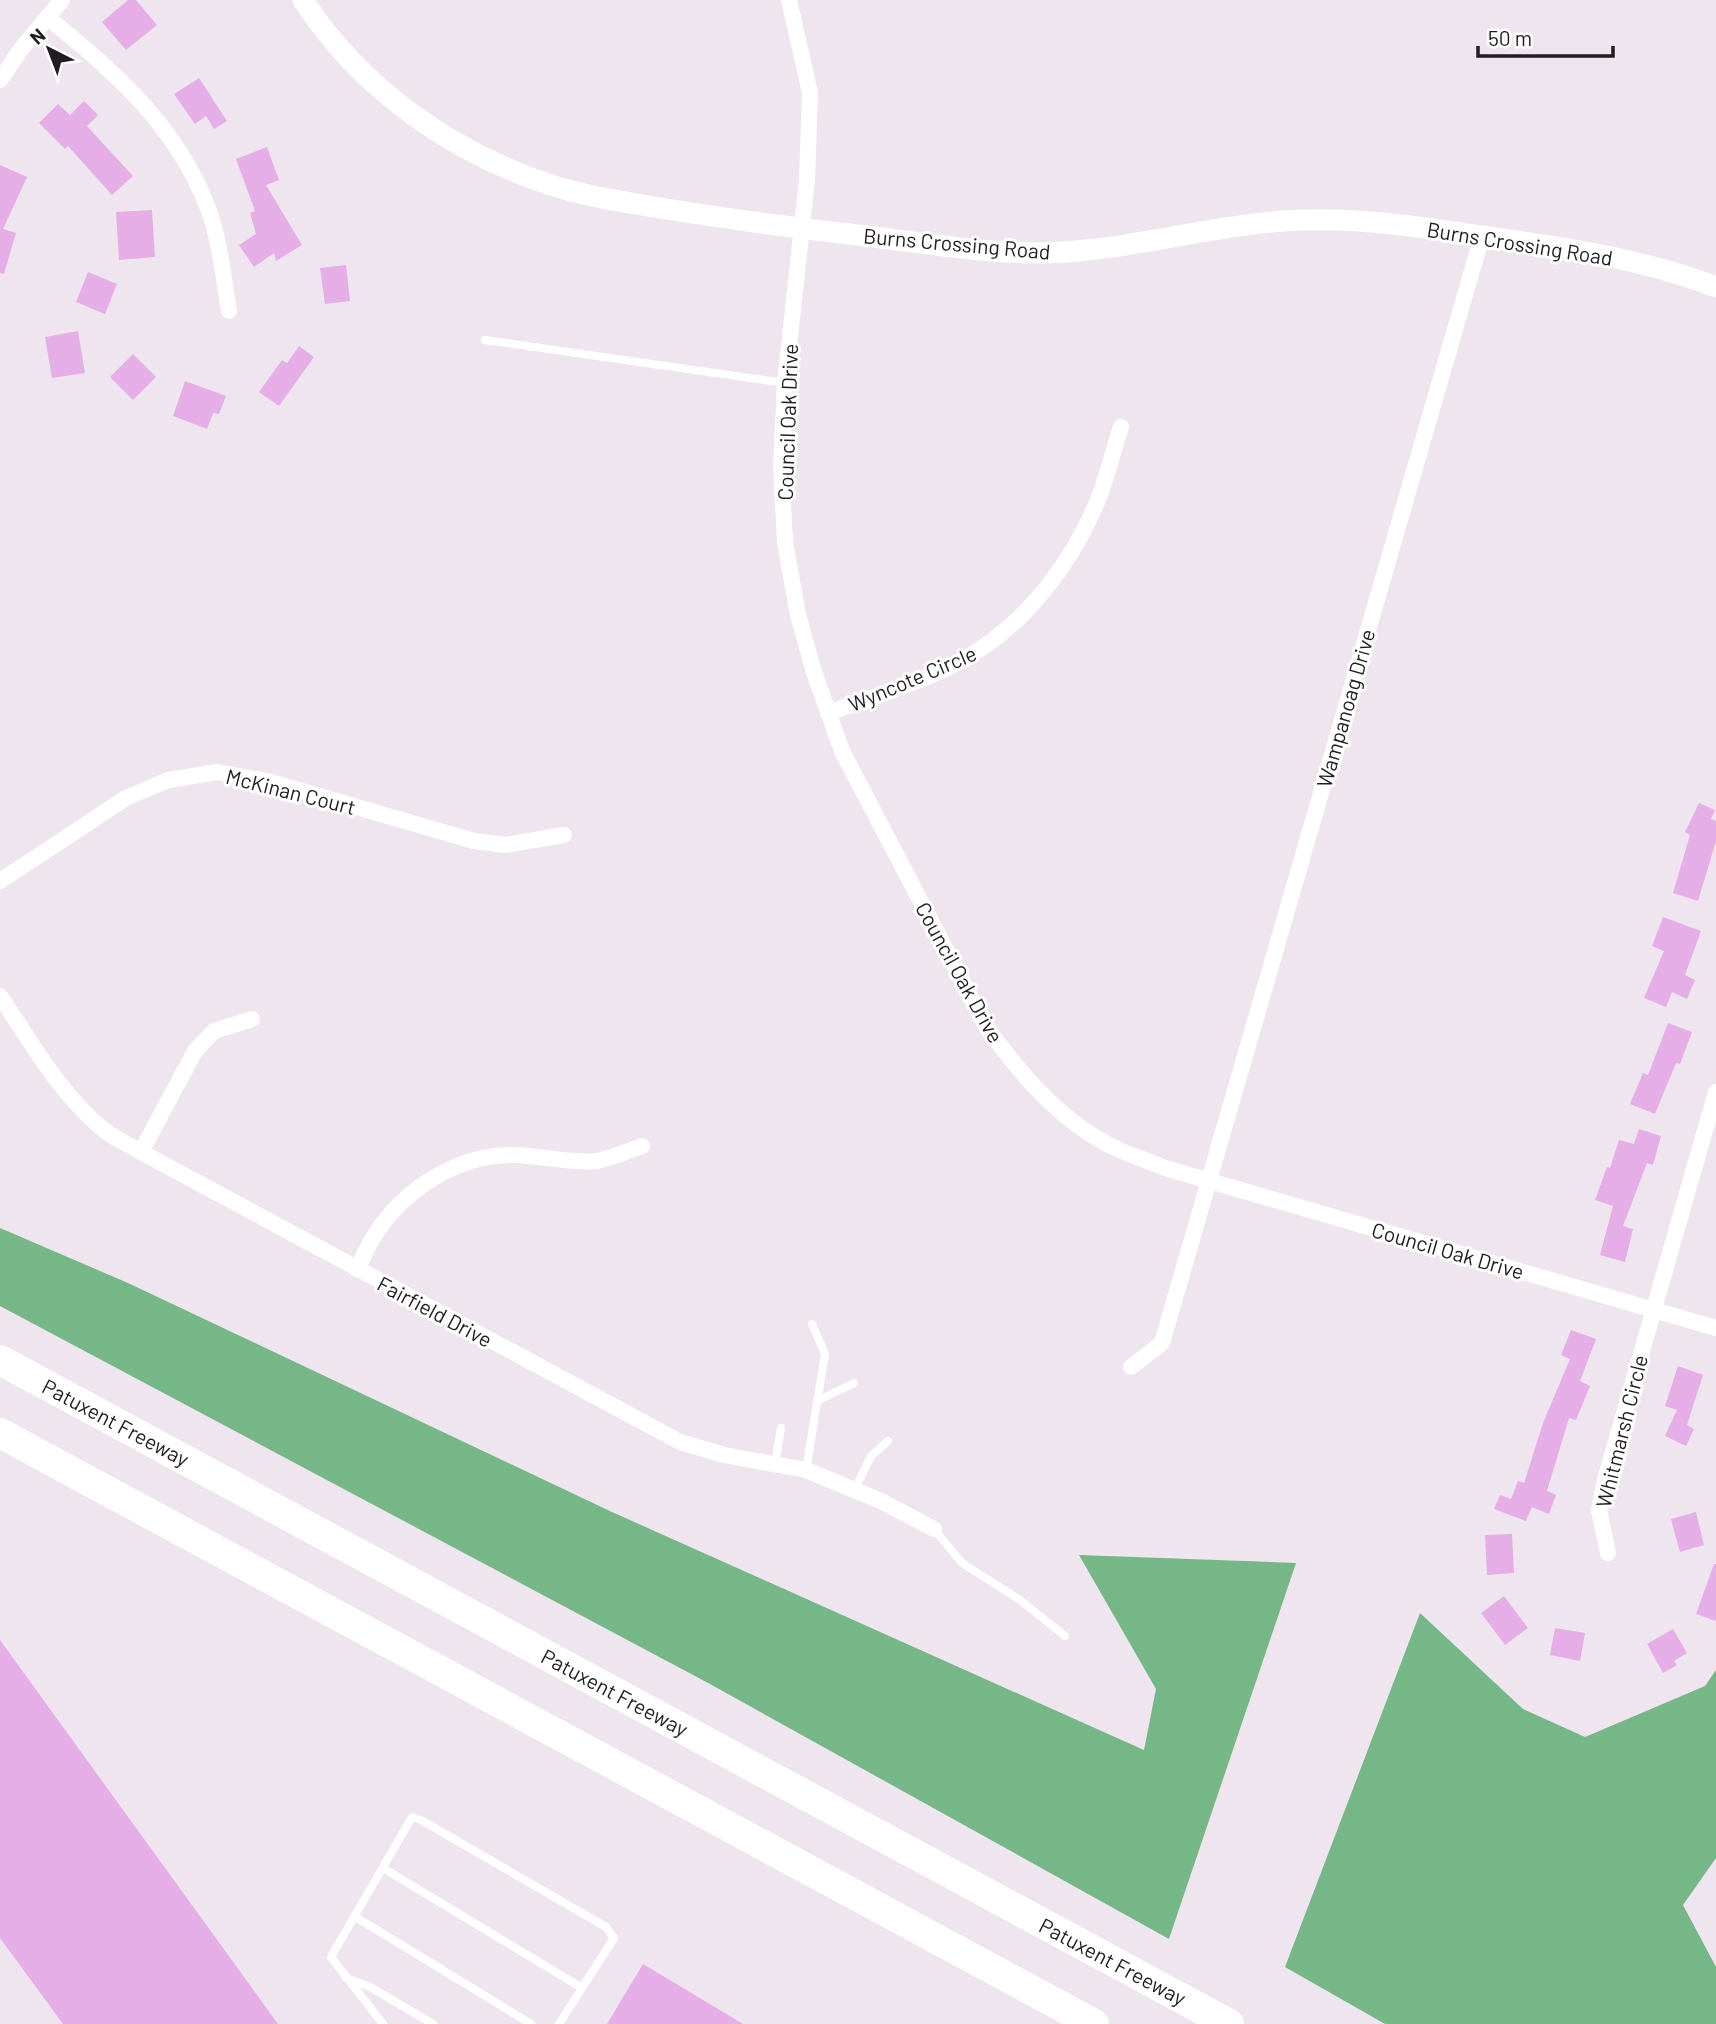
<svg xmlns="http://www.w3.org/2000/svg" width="1716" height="2024" viewBox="0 0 1716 2024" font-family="Barlow,sans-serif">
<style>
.forest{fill:#76b787}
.building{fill:#e6aee6}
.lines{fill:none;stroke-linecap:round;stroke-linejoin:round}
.service{stroke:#fff;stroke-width:8}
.minor{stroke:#fff;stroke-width:16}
.tertiary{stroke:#fff;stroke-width:21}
.motorway{stroke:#fff;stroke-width:30}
.labels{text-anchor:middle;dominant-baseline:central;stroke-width:6;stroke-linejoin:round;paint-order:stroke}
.street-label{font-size:21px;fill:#201c20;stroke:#fff}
</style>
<rect width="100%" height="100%" fill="#efe5ef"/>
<!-- forest -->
<g class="forest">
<path d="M0,1228L128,1283L612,1512L1144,1750L1156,1689L1079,1555L1296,1563L1169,1939L710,1684L0,1306Z"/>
<path d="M1420,1613L1523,1709L1585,1737L1705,1686L1716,1670V1858L1683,1905L1716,1967V2024H1385L1285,1967Z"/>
</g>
<!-- building -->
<g class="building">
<path d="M128,0H136L157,25L126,50L102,22Z"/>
<path d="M199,78L227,121L214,129L206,116L195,124L174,94Z"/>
<path d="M84,101L98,115L87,126L133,176L112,195L68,146L65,149L39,123L58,104L70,115Z"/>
<path d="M267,147L279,180L266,185L302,245L276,261L274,253L254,267L239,245L256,234L250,213L255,211L236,159Z"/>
<path d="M0,165L27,177L3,229L16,233L4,274L0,273Z"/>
<path d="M152,210L155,257L119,260L116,212Z"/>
<path d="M346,265L350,301L325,304L320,268Z"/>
<path d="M88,272L117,284L105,314L76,302Z"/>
<path d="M78,331L85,373L52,378L45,337Z"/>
<path d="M299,346L314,357L279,406L259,392L282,360L287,363Z"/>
<path d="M133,354L156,377L133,400L110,377Z"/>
<path d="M185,381L226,396L219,414L213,413L207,429L173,416Z"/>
<path d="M1699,803L1715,810L1711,819L1716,821V841L1698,901L1673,893L1690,835L1685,832Z"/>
<path d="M1663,917L1701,931L1685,975L1695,980L1687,999L1672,992L1666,1007L1644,998L1664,951L1652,946Z"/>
<path d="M1668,1023L1692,1032L1680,1064L1676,1063L1655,1114L1630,1104L1643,1073L1648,1075Z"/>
<path d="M1639,1129L1661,1136L1653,1165L1647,1163L1623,1226L1633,1229L1625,1262L1600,1255L1613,1206L1595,1200L1607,1167L1610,1168L1619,1140L1634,1144Z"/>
<path d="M1571,1330L1596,1339L1580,1381L1590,1386L1576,1420L1569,1418L1547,1491L1556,1495L1549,1514L1532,1507L1526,1521L1494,1509L1500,1495L1511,1499L1518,1481L1524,1483L1543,1423L1570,1359L1561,1355Z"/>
<path d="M1678,1366L1703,1375L1687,1425L1694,1429L1686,1446L1665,1436L1677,1410L1665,1406Z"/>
<path d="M1696,1512L1704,1545L1680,1552L1671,1519Z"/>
<path d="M1512,1534L1514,1573L1487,1575L1485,1535Z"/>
<path d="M1714,1564H1716V1621L1696,1614Z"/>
<path d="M1504,1596L1528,1628L1505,1645L1481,1613Z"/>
<path d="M1555,1628L1585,1633L1580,1661L1550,1655Z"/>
<path d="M1673,1629L1687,1653L1674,1661L1677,1665L1663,1673L1647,1644Z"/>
<path d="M0,1640L278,2024H63L0,1938Z"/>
<path d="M643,1964L743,2024H607Z"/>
</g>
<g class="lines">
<!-- service -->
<g class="service">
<path d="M485,340L785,383"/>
<path d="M817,1401L854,1383"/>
<path d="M775,1463L781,1428"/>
<path d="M806,1470L825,1354L812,1324"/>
<path d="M855,1489L871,1456L888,1441"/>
<path d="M934,1529L962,1563L1020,1600L1065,1636"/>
<path d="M383,1868L582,1988"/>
<path d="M354,1916L531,2024"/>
<path d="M346,1978L370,1987L433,2024"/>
<path d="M383,2024L331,1957L412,1817L421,1820L606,1927L614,1938L559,2024"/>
</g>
<!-- minor -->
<g class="minor">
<path d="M789,0L810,93L807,180L785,383L781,467L785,542L798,615L814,672L842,751L987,1028C1021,1074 1057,1118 1109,1145C1126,1154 1146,1160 1165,1168L1716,1328"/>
<path d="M47,17C113,70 176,125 207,206C220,239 223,276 229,311"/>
<path d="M0,80L21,49L62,0"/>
<path d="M828,713C869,698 913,685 953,665C1017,633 1065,574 1094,509C1106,483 1112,454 1121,427"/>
<path d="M0,881L126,798L168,780L217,772L267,781L474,841L506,845L564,835"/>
<path d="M0,996C32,1043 62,1098 108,1133C118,1140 131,1146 141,1152L680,1442L724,1455L806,1470L881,1501L934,1529"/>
<path d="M141,1152L195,1051L214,1031L252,1019"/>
<path d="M357,1269C363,1258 368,1246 374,1236C405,1188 459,1153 517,1155C538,1156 578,1164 597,1161C612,1158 628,1151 642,1146"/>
<path d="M1131,1367L1162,1343L1482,236"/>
<path d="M1608,1553L1599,1510L1605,1480L1716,1092"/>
</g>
<!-- tertiary -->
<path class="tertiary" d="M303,0C360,88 452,153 551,185C585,196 619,201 654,207C716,217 778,226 840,233C906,240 975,253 1042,253C1118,252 1196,229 1272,222C1342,215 1413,226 1482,236C1560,247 1641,258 1716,287"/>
<!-- motorway -->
<g class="motorway">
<path d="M0,1360L1229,2024"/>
<path d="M0,1433L1094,2024"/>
</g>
</g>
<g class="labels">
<!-- street labels -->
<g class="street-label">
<text transform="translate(957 243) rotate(5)">Burns Crossing Road</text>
<text transform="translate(1520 243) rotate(9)">Burns Crossing Road</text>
<text transform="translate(787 422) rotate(-88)">Council Oak Drive</text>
<text transform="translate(912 678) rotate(-23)">Wyncote Circle</text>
<text transform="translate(1345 708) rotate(-74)">Wampanoag Drive</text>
<text transform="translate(291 791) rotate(14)">McKinan Court</text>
<text transform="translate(960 972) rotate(61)">Council Oak Drive</text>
<text transform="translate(1448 1250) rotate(16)">Council Oak Drive</text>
<text transform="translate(435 1311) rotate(28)">Fairfield Drive</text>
<text transform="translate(116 1422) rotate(28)">Patuxent Freeway</text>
<text transform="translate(1621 1431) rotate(-76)">Whitmarsh Circle</text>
<text transform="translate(615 1692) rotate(28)">Patuxent Freeway</text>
<text transform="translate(1113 1961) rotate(28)">Patuxent Freeway</text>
</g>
</g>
<!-- north arrow -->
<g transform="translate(49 49) rotate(318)" stroke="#ffffff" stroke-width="5" paint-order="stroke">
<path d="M0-5L12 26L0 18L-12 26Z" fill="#201c20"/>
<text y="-10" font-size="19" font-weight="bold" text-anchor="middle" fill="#201c20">N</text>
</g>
<!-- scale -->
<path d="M1478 46v10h135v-10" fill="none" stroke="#201c20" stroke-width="3.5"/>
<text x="1488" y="46" font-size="21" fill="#201c20" stroke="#ffffff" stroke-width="5" paint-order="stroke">50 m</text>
</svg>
